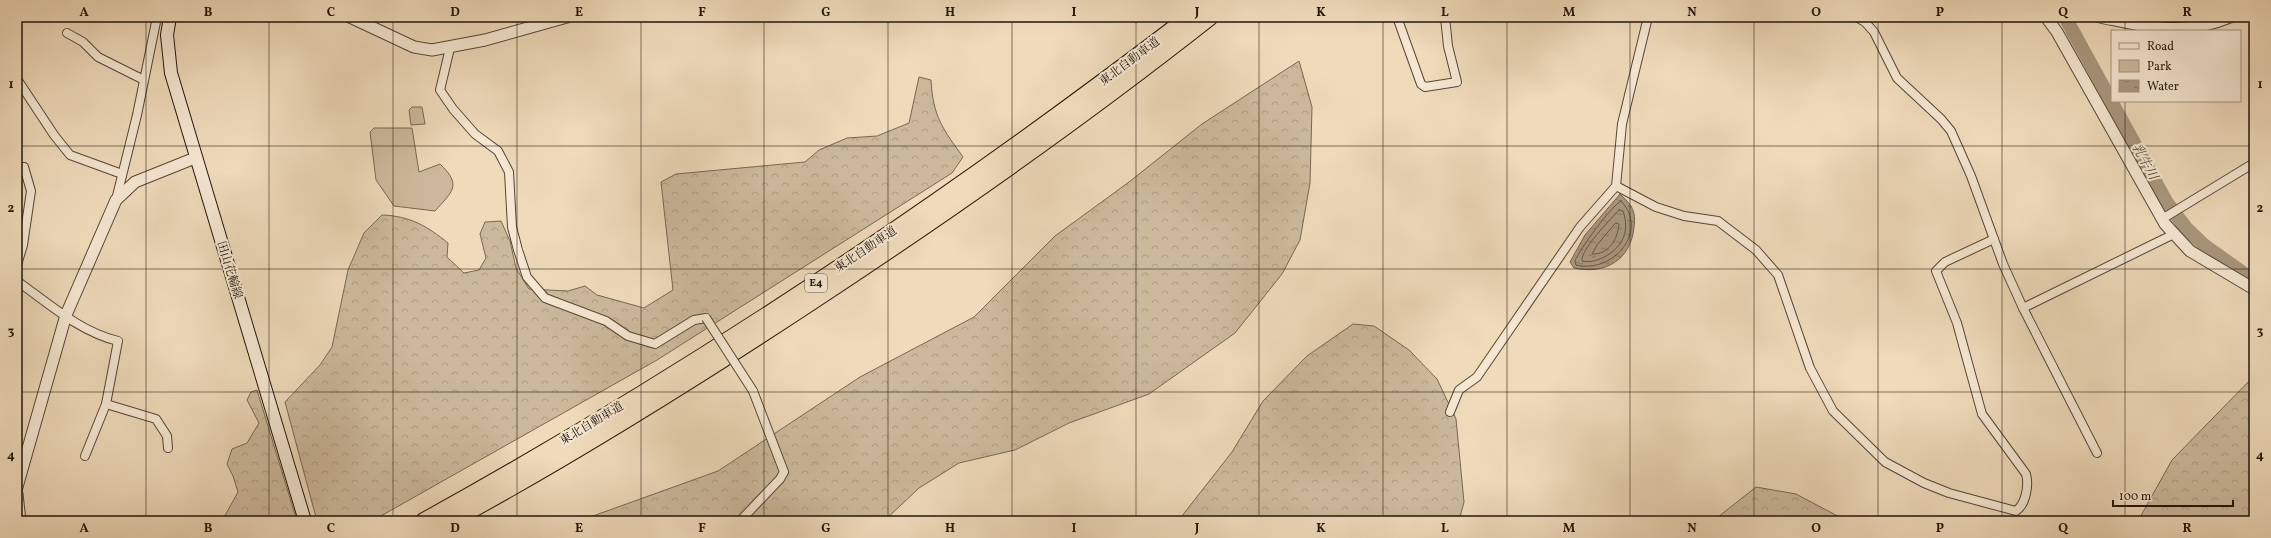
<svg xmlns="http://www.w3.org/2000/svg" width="2271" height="538" viewBox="0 0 2271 538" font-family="Vollkorn,'Noto Serif JP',serif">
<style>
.forest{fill:url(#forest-crowns);stroke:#766852}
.park{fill:#ccb99c;stroke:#766852}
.water{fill:url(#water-ripples);stroke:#72634f}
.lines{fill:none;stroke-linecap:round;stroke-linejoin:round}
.shore{stroke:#645644;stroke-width:1}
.river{stroke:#a9977e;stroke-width:14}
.minor-casing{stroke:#544735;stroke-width:10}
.tertiary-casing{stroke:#544735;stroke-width:13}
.secondary-casing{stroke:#201609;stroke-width:14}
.motorway-casing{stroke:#201609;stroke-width:18}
.minor{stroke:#f5e7d2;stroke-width:8}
.tertiary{stroke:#f5e7d2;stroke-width:11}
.secondary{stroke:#f5e7d2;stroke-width:12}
.motorway{stroke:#efdaba;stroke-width:16}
.minor-bridge-casing{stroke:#544735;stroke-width:10;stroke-linecap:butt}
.minor-bridge{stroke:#f5e7d2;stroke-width:8}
.grid{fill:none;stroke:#201609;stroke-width:1;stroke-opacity:0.55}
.labels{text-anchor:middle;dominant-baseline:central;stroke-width:4;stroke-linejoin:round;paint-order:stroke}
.shield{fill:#f5e7d2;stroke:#605545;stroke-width:1}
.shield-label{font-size:11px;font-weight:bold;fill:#201609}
.street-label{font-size:12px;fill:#201609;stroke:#f5e7d2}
.water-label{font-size:13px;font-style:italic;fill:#574a38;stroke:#f5e7d2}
.neatline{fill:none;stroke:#201609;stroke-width:1.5}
.grid-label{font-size:13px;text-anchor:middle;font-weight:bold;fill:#201609}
</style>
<defs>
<pattern id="forest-crowns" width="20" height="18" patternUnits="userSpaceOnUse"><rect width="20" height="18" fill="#ccb99c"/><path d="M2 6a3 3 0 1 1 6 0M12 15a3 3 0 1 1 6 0" fill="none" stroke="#af9e85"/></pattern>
<pattern id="water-ripples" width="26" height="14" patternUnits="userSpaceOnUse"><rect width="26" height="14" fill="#a9977e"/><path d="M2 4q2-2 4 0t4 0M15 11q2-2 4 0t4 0" fill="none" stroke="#897a65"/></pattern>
</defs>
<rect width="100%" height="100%" fill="#efdaba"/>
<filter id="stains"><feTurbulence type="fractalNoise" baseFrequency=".005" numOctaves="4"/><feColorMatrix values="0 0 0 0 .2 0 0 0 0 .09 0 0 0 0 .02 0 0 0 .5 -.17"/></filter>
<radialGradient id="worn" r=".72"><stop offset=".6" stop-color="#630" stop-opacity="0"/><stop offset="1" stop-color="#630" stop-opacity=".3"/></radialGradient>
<!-- forest -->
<g class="forest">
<path d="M1299,61L1312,107L1310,183L1300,240L1282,274L1235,333L1149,394L1069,423L1015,450L959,463L919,488L884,521H579L718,471L860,377L974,317L1055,236L1129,182L1202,124Z"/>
<path d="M919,77L931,80C933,117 943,129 963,157L952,173L657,360L372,521H317L285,402L320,365L332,347L348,270L364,233L382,215C410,216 427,226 448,243L447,257L464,273L479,270L486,258L480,234L485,222L501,221L510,241L516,268L529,289L568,291L585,286L597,295L644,308L673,290L661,182L676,174L805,162L819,150L847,138L877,136L909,123Z"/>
<path d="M1353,324L1374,326L1409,350L1437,379L1456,419L1464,502L1459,521H1178L1232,452L1263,401L1307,356Z"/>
<path d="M2254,376V521H2138L2172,460Z"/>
<path d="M257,390L297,521H222L238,492L233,476L227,464L232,449L247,443L259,423L247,400L251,392Z"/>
<path d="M1756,487L1796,494L1847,521H1713Z"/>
</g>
<!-- park -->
<g class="park">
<path d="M412,107H422L425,124L411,125L409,110Z"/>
<path d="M374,128H412L419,172L440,164C462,185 453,191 435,211L394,206L376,180L370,132Z"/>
</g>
<!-- water -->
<path class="water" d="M1620,194C1624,198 1628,202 1631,206C1635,213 1635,220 1634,227C1631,260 1605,275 1574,268L1570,262L1585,235Z"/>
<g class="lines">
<!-- shore -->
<g class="shore">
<path d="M1621,201C1650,231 1613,274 1576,265L1575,261C1579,250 1612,205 1621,201Z"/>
<path d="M1619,210L1623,211C1630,231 1623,246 1606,256C1599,260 1590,263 1582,261C1580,250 1611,219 1619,210Z"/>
<path d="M1616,223L1619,224C1618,238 1609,255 1592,254L1597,245Z"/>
</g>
<!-- river -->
<path class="river" d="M2065,17L2167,203L2186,228L2205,246L2254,281"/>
<!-- minor casing -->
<g class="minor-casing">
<g id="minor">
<path d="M1397,17L1421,84L1425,87L1457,82L1448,46L1445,17"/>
<path d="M1856,17L1865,22L1874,32L1897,78L1941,119L1951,131L1971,176L2003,264L2023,308L2097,453"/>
<path d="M67,33L83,42L98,57L144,80"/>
<path d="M450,48L440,90L453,109L475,134L498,151L509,172L512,227L518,250L527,277L545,298L606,321L628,336L655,344L694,320L706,318"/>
<path d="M17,79L54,135L70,155L122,174"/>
<path d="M17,167H24L31,191L23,245L17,265"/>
<path d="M1616,186L1656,207L1684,216L1718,221L1756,250L1778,275L1810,368L1833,411L1885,462L1924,483L1949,493L2016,511C2026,504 2029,485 2026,474L1982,414L1957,323L1936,271L1945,262L1994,239"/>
<path d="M116,200L137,115L157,17"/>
<path d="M2162,219L2254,163"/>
<path d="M17,281C48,303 80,332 118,341L106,404L85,456"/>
<path d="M2023,308L2174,234"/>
<path d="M106,404L156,419L167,436L168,448"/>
<path d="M1450,412L1459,390L1477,377L1580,227L1616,186L1622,124L1648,17"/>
<path d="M740,521L780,479L784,472L753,391"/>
</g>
</g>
<!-- tertiary casing -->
<g class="tertiary-casing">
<g id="tertiary">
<path d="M350,17L414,47L432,50L485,40L567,17"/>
<path d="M2046,17L2057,32L2165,224L2190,251L2254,289"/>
<path d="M2100,17C2149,27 2182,37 2230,17"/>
<path d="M17,487L66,315L116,200L135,182L195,158"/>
<path d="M17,494L20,521"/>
</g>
</g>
<!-- secondary casing -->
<g class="secondary-casing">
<path id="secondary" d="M170,17L167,35L171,73L305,521"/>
</g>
<!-- motorway casing -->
<g class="motorway-casing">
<g id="motorway">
<path d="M424,521C692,373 946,203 1189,17"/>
<path d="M451,521C574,454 694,379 811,302C948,212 1082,118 1210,17"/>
</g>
</g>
<!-- minor -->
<use href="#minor" class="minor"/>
<!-- tertiary -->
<use href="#tertiary" class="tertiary"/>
<!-- secondary -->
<use href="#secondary" class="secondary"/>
<!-- motorway -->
<use href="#motorway" class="motorway"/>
<!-- minor-bridge casing -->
<g class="minor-bridge-casing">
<path id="minor-bridge" d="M706,318L753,391"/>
</g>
<!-- minor-bridge -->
<use href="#minor-bridge" class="minor-bridge"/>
</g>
<!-- grid -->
<path class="grid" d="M146,17V521M269,17V521M393,17V521M517,17V521M641,17V521M764,17V521M888,17V521M1012,17V521M1136,17V521M1259,17V521M1383,17V521M1507,17V521M1630,17V521M1754,17V521M1878,17V521M2002,17V521M2125,17V31M2125,101V521M17,146H2254M17,269H2254M17,392H2254"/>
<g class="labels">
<!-- shield labels -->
<rect class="shield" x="805" y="274" width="22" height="18" rx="3"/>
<g class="shield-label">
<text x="816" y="283">E4</text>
</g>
<!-- street labels -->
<g class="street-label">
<text transform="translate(1130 62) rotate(-37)">東北自動車道</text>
<text transform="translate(866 250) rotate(-34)">東北自動車道</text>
<text transform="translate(229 270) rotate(73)">田山花輪線</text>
<text transform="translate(592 424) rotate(-31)">東北自動車道</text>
</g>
<!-- water labels -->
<g class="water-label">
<text transform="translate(2144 162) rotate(61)">乳牛川</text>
</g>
</g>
<!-- margin -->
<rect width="2271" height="538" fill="none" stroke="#efdaba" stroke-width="44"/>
<!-- legend -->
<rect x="2111" y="30" width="130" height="72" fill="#f5e7d2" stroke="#a09382"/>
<rect x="2119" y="43" width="20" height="6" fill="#f5e7d2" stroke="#a09382"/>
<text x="2147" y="50" font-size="12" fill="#201609">Road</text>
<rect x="2119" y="60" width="20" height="12" fill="#ccb99c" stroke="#a09382"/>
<text x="2147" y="70" font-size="12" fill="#201609">Park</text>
<rect x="2119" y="80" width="20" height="12" fill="url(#water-ripples)" stroke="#a09382"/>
<text x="2147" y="90" font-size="12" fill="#201609">Water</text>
<!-- scale -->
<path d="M2113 500v6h120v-6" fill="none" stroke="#201609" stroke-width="2"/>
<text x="2119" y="500" font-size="12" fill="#201609" stroke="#f5e7d2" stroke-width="3" paint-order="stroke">100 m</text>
<rect x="22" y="22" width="2227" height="494" class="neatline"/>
<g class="grid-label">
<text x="84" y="16">A</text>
<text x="208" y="16">B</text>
<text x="331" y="16">C</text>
<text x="455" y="16">D</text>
<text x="579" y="16">E</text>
<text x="702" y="16">F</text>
<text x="826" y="16">G</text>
<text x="950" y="16">H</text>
<text x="1074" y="16">I</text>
<text x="1197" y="16">J</text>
<text x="1321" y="16">K</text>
<text x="1445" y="16">L</text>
<text x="1569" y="16">M</text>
<text x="1692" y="16">N</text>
<text x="1816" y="16">O</text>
<text x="1940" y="16">P</text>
<text x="2063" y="16">Q</text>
<text x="2187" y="16">R</text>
<text x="11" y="88">1</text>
<text x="2260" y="88">1</text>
<text x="11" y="212">2</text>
<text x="2260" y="212">2</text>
<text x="11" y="335">3</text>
<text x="2260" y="335">3</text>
<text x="11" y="459">4</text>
<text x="2260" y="459">4</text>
<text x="84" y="532">A</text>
<text x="208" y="532">B</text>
<text x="331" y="532">C</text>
<text x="455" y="532">D</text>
<text x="579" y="532">E</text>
<text x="702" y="532">F</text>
<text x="826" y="532">G</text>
<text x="950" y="532">H</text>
<text x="1074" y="532">I</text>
<text x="1197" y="532">J</text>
<text x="1321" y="532">K</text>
<text x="1445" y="532">L</text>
<text x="1569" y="532">M</text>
<text x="1692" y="532">N</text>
<text x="1816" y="532">O</text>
<text x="1940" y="532">P</text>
<text x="2063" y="532">Q</text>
<text x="2187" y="532">R</text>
</g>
<rect width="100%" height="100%" filter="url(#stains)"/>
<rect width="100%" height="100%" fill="url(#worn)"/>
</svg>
